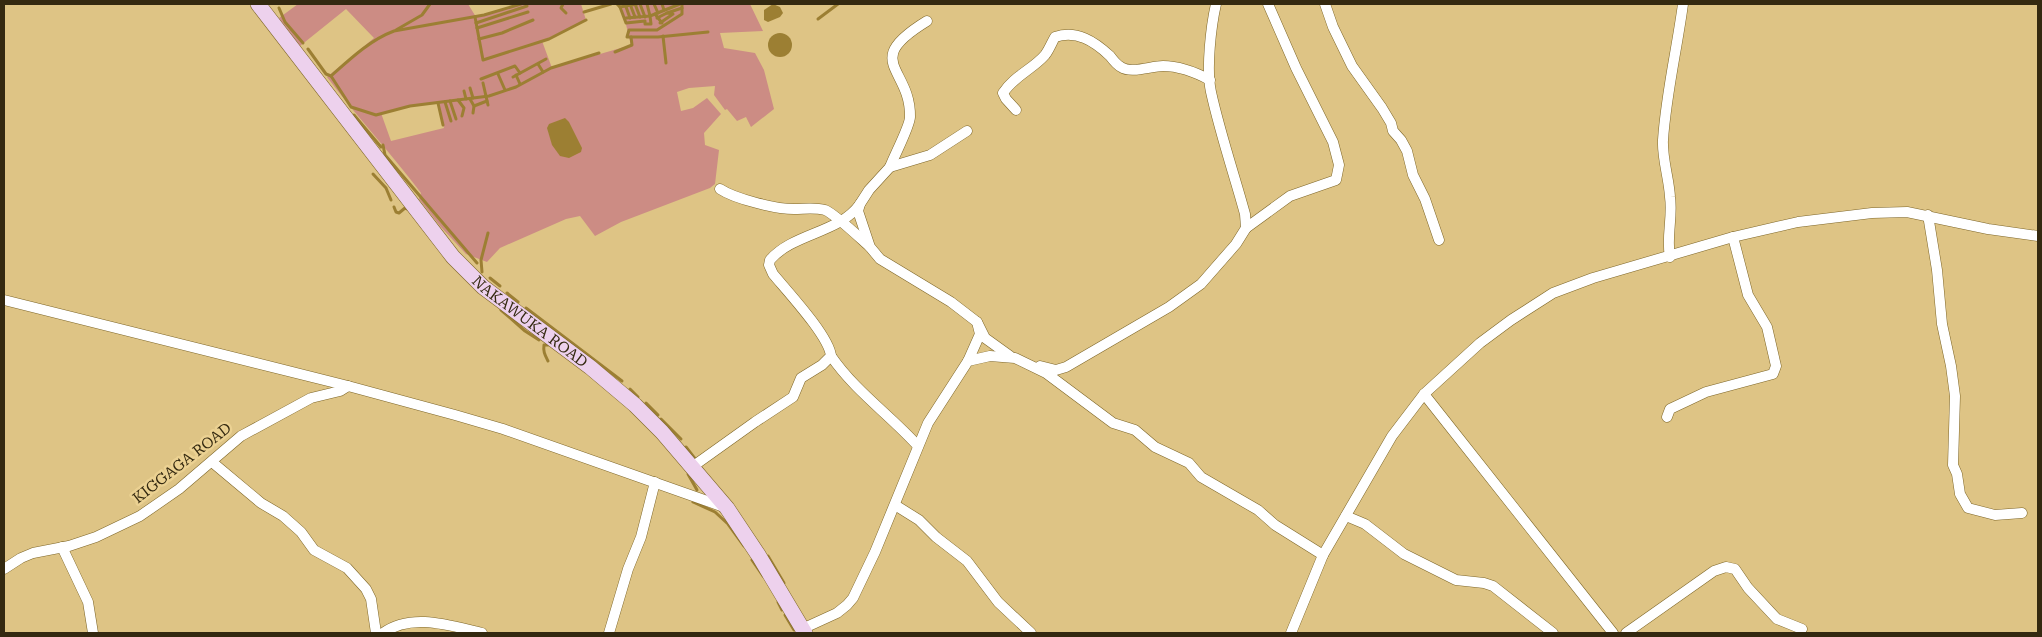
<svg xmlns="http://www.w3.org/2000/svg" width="2042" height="637" viewBox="0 0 2042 637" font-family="'Roboto Serif',serif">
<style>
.green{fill:#cc8c84;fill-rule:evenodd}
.water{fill:#9c7f33}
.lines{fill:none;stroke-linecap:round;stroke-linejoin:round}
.stream{stroke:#9c7f33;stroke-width:3}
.street-casing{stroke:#7e6628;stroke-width:11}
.secondary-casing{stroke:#7e6628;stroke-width:16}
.street{stroke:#fff;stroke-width:10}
.secondary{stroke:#edd1ed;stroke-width:15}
.labels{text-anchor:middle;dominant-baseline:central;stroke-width:5;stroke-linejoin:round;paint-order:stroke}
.street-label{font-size:15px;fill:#342910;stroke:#ebd192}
</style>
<rect width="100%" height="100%" fill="#dec485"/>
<!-- green -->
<path class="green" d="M298,4H468L476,17L521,4H581L586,20L542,41L552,68L631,45L621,4H750L763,31L720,33L724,48L755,53L764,70L774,109L751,127L746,117L737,121L727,109L725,110L714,95L715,86L689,88L677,92L681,111L693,108L707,98L721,114L704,133L705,145L719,150L715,184L710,188L621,222L595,236L580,216L566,219L500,248L487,262L466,254L440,226L419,199L421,193C391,153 357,117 327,77L374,38L346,9L300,46L279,18ZM437,103L444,128L391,141L381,113L410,106Z"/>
<!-- water -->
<g class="water">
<path d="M773,4L780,7L783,13L780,17L768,22L764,20V10Z"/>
<circle cx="780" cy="45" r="12"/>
<path d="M565,118L569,122L582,148L581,152L569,158L560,156L552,145L547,128L549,124Z"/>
</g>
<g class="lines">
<!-- stream -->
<g class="stream">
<path d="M563,4L561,8L566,13"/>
<path d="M617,4L620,7L637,4"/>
<path d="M625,4L630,18"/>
<path d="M630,4L635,17"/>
<path d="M635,4L640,17"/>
<path d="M640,4L645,17"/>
<path d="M654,4L658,13"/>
<path d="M662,4L664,10"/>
<path d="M682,4V14L657,30H629L627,37H658L708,32"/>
<path d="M620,7L626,23L645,21V24H651L650,16L680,4"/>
<path d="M279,8L285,22L303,43"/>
<path d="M584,12L611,4"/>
<path d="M655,14L662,23"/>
<path d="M475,17L483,60L549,39L586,20"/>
<path d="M626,18L650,16L647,4"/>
<path d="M657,18L667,13"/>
<path d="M818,19L838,4"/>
<path d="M476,23L527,6"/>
<path d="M660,23L673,14L667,13L682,8"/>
<path d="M477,28L528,12"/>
<path d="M396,30L422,15L430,4"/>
<path d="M663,36L666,63"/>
<path d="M479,39L502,33L533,20"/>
<path d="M308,49L326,74L331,76C350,59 370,40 394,31L484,15L521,4"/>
<path d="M615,52L632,45L631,37"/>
<path d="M538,64L543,72"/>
<path d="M498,74L505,90"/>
<path d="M516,75L520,84"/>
<path d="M331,76L351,107L376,115L410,106L489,96L516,87L551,68L599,53"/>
<path d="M513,77L546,59"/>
<path d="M481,79L515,66L520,73"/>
<path d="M483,83L488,105"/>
<path d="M470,88L473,98"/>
<path d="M464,91L466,99"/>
<path d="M470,99L474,106L473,113"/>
<path d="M458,100L464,108L462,116"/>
<path d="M450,101L456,119"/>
<path d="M445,102L451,121"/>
<path d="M438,103L443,125"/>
<path d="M474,106L487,101"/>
<path d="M354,115L381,147"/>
<path d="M383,145L385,155L477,263"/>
<path d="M373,174L386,188L391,200"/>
<path d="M394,207L396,212L399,213L405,208L409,210"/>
<path d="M482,272L481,260L488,233"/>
<path d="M490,278L500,286"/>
<path d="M507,293L518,302"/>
<path d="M526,308L622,381"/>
<path d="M501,310L525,331L539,340"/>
<path d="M548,361C545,355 543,352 544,345H548"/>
<path d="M630,389L638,397"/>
<path d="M646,403L658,415"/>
<path d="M661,419L681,439"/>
<path d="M686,447L696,460"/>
<path d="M688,474L697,490"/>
<path d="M693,502L715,512L728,524L744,546"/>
<path d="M768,556L784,583"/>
<path d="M752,560L763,576"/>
<path d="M778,602L782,610"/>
<path d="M785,615L794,630"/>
</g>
<!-- street casing -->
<g class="street-casing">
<g id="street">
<path d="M1325,4L1333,27L1352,66L1382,108L1391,123L1393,131L1401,140L1407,151L1413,175L1425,199L1439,240"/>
<path d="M1016,110L1006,99L1003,93C1014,76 1033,69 1045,55C1049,50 1052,42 1055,37C1077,30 1094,41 1110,56C1113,60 1117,65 1121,67C1131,74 1151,66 1163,66C1180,66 1195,72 1210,80"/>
<path d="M967,131L930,155L890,167L869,190L860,204L858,211L870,247L880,259L951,302L977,322L980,334L968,361"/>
<path d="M890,167C894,156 910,126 910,117C911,67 860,62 927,21"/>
<path d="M720,189C735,199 776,209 794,209C804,209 814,207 825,210C835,214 860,238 869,246"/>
<path d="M1928,215L1937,270L1942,324L1951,366L1955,396L1953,465L1957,474L1960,494L1968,508L1995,515L2022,513"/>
<path d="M1246,228L1290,196L1336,180L1339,165L1333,142L1296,68L1268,4"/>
<path d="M1670,257C1666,237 1673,217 1670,197C1669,178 1662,159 1663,140C1666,94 1677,49 1683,4"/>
<path d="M4,300L348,386L455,415L503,429L724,507"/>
<path d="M977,322L985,338L1010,356"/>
<path d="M831,356C855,391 890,415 918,446"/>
<path d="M1040,366L1056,370L1066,367L1169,307L1201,284L1236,244L1246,228L1245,214C1234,174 1220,133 1211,92C1206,69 1211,26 1216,4"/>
<path d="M1424,394L1613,633"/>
<path d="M1667,417L1670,409L1706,392L1773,374L1776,366L1767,327L1748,295L1733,237"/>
<path d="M212,462L261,503L283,516L301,532L314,550L347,568L366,589L371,599L376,633"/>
<path d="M692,467L755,422L793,397L801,378L822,365L831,356C829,336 787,291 773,274L769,265L770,260C793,233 840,233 860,204"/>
<path d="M895,505L919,520L936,537L967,561L998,602L1031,633"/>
<path d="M1346,516L1365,524L1404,554L1456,580L1484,583L1493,586L1553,633"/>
<path d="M62,547L88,602L93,633"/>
<path d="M4,569L21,558L33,553L69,546L96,537L140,516L179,489L241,436L311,398L340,391L348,386"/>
<path d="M802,629L837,613L847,605L853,598L875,552L928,423L968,361L990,356L1015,358L1046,373L1113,423L1135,430L1155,447L1189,463L1201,477L1258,510L1275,525L1323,555"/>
<path d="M383,633C412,612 451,626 482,633"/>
<path d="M609,633L628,569L641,537L655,482"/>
<path d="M1291,633L1323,555L1392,436L1424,394L1480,343L1511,320L1553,293L1593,278L1733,237L1798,222L1872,213L1907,212L1988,229L2038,236"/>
<path d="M1626,633L1714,571L1726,567L1735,569L1748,588L1777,619L1802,629"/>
</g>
</g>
<!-- secondary casing -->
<g class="secondary-casing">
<g id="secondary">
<path id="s1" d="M258,4L453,257L483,287L590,367L635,405L662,432L727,508L759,556L805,633"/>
</g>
</g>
<!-- street -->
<use href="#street" class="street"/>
<!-- secondary -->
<use href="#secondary" class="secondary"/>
</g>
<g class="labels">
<!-- street labels -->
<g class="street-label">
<text stroke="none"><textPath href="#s1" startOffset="420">NAKAWUKA ROAD</textPath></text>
<text transform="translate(182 463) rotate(-38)">KIGGAGA ROAD</text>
</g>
</g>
<!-- border -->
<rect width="2042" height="637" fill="none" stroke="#342910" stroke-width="10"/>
</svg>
